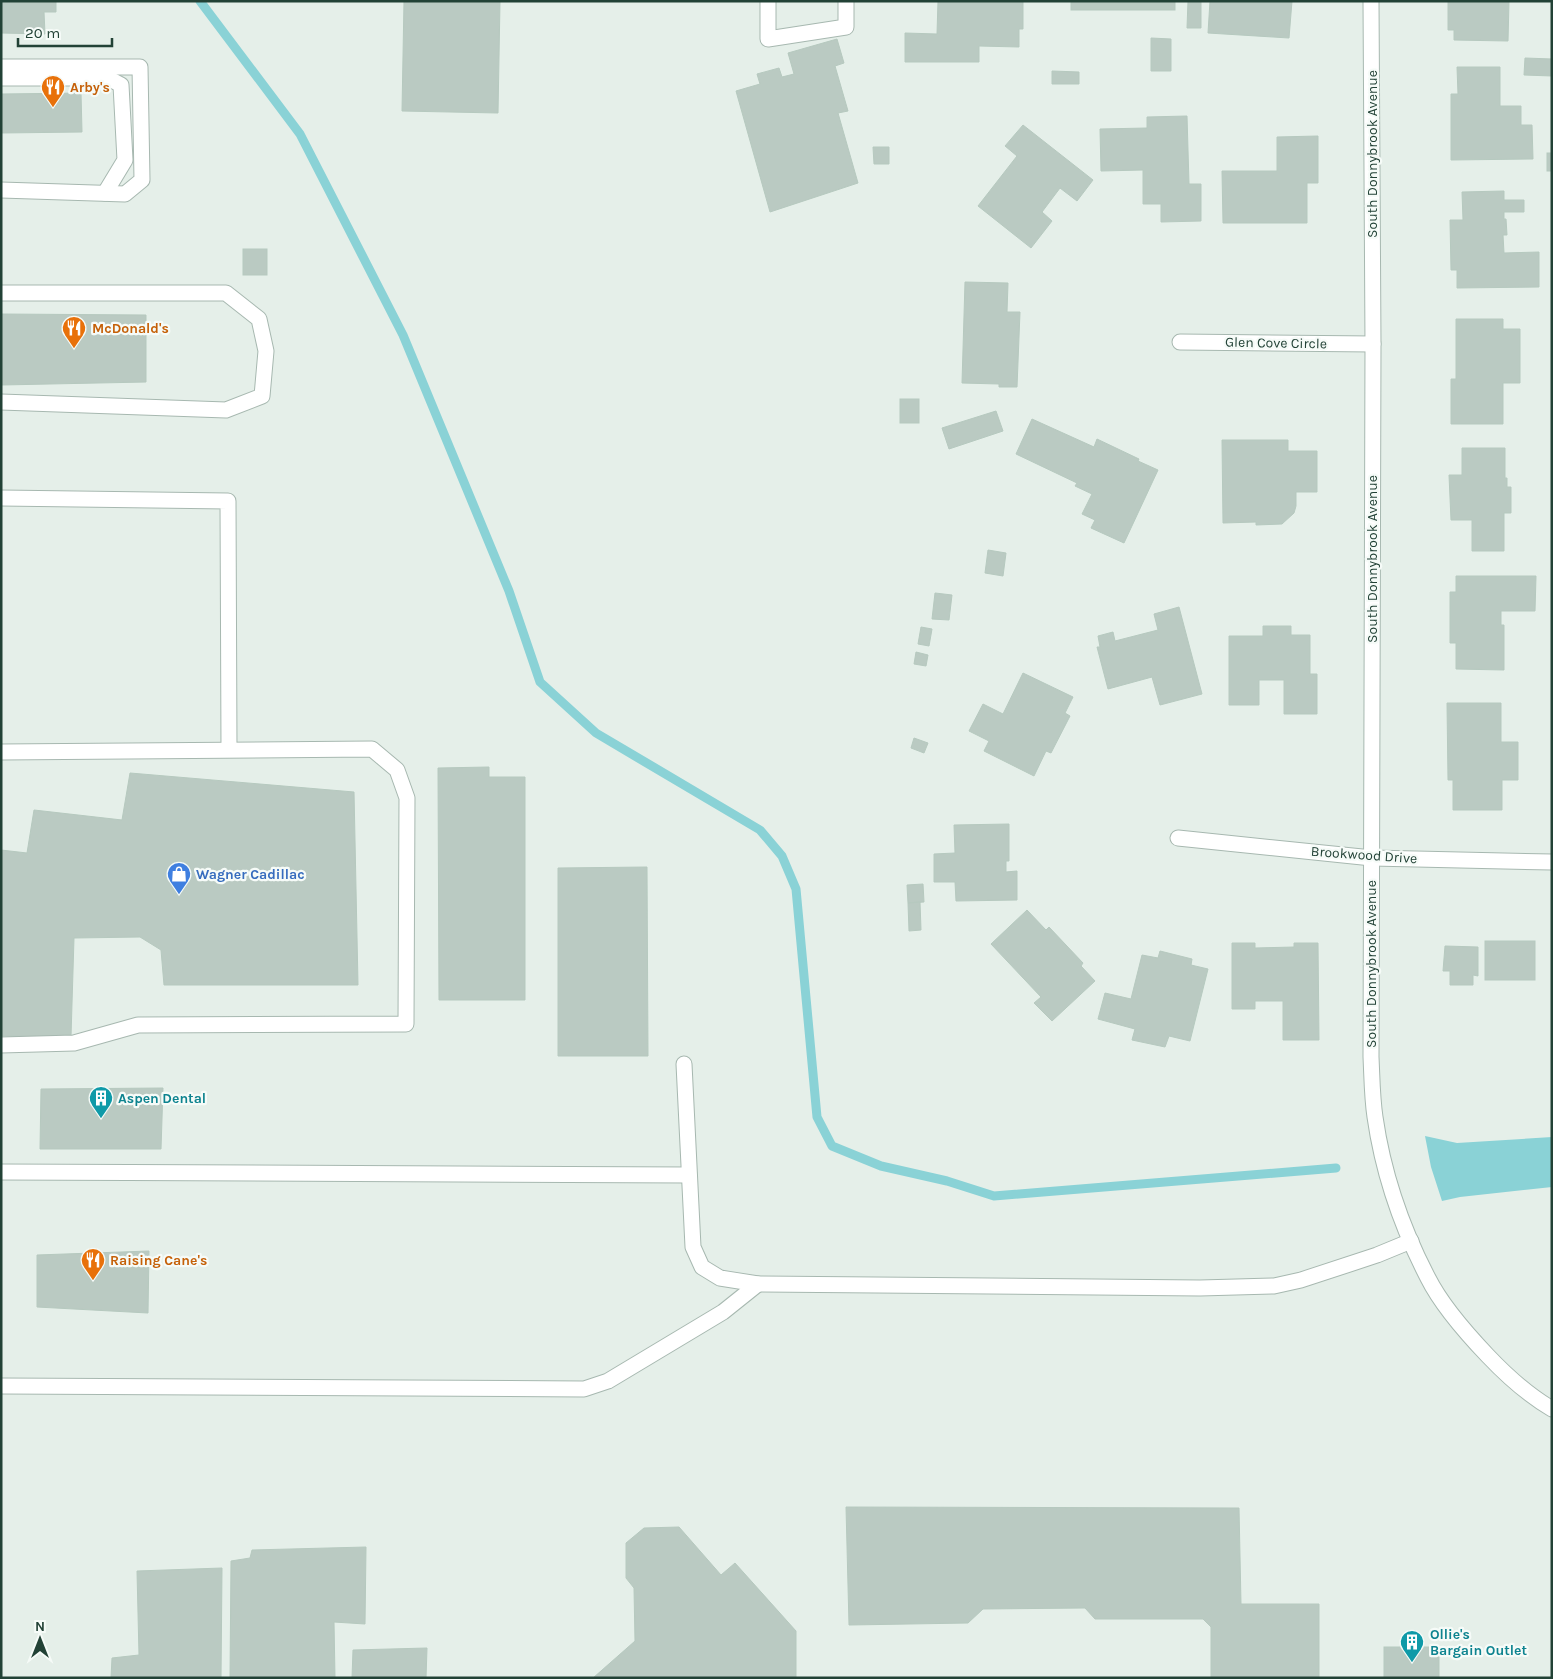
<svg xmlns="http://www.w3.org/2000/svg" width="1553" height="1679" viewBox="0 0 1553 1679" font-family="Karla,sans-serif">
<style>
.water{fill:#8ad2d6}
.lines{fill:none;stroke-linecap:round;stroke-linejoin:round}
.stream{stroke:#8ad2d6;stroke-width:9}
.building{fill:#bacac2;stroke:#b6c9bf}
.minor-casing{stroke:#a7b8b0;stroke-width:17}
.minor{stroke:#fff;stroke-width:15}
.labels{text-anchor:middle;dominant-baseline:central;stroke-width:4.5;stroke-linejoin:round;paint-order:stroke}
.food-label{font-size:14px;font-weight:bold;fill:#c56008;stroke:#f6fbf8;text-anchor:start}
.street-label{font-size:14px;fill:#224236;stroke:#f6fbf8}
.shop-label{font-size:14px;font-weight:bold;fill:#366cbe;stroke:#f6fbf8;text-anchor:start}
.culture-label{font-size:14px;font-weight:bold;fill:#0d838f;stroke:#f6fbf8;text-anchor:start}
</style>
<rect width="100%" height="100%" fill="#e5efe9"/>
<!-- water -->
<path class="water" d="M1425,1136L1457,1143L1552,1137V1187L1460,1197L1442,1201L1431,1167Z"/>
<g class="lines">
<!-- stream -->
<path class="stream" d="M200,1L300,134L403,335L509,591L540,682L596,733L760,830L782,856L796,889L817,1117L832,1146L881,1166L947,1181L994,1196L1336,1168"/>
</g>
<!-- building -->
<g class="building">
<path d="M1,1H56V12H44L45,34L1,33Z"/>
<path d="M404,1H500L498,113L402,111Z"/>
<path d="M938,1H1023V29H1019V47L979,46V62H905V33L937,34Z"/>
<rect x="1071" y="1" width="104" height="9"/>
<path d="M1188,1H1201V28H1187Z"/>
<path d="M1210,1H1292L1289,38L1208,33Z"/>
<path d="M1448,1H1509L1508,41L1454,40V30H1448Z"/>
<path d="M1151,38L1171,39V71H1151Z"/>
<path d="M837,39L844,63L835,66L848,111L838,113L858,183L770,212L736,91L760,84L757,74L779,68L782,77L794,74L788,53Z"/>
<path d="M1525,58L1552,59V76L1524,75Z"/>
<path d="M1457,67H1500V106H1521V125H1532L1533,159L1451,160V94H1458Z"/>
<path d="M1052,71L1079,72V84H1052Z"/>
<path d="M81,93L82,132L1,133V94Z"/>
<path d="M1187,116L1189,184H1201V221L1161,222V204H1143V170L1101,171L1100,129L1147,128V117Z"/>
<path d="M1023,125L1093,180L1077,201L1060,188L1042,212L1052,221L1031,248L978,206L1017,156L1005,146Z"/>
<path d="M1318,136V183H1307V223H1223L1222,171H1277V137Z"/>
<path d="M873,147H889V164H874Z"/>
<rect x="1547" y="153" width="5" height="18"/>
<path d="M1504,191V200H1524V212H1504V219H1506L1507,235H1503L1504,253L1539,252V287L1457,288V270H1451L1450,220H1463L1462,192Z"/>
<rect x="243" y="249" width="24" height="26"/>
<path d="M965,282L1008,283L1007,312H1020L1017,387H999V384L962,383Z"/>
<path d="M1,314L146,315V382L1,385Z"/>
<path d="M1456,319H1503V329H1520V383H1503V424H1451V379H1456Z"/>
<rect x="900" y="399" width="19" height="24"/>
<path d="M996,411L1003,431L949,449L942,428Z"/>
<path d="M1032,419L1094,447L1097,439L1139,459L1138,461L1158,470L1124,543L1091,528L1095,520L1082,514L1092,494L1075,486L1077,483L1016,454Z"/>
<path d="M1222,440H1288V451H1317V492H1296V506L1294,513L1282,524L1256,525V522L1223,523Z"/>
<path d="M1462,448H1505V478H1507V487H1511V513H1504V551H1472V520H1451L1449,475H1462Z"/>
<path d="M988,550L1006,553L1003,576L985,573Z"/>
<path d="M1456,576H1536L1535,611H1501V625H1504V670L1456,669V643H1450V592H1456Z"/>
<path d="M935,593L952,595L949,620L932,619Z"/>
<path d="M1179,607L1202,694L1160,705L1152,677L1108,689L1097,647H1100L1098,636L1113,632L1115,641L1158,630L1154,614Z"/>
<path d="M1263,626H1291V635H1310V674H1317V714H1284V680H1259V705H1229V636H1263Z"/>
<path d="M921,627L932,629L929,646L918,644Z"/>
<path d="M916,652L928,655L926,666L914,664Z"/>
<path d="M1023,673L1073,697L1065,713L1070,716L1051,753L1046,751L1034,776L984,751L989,741L969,731L983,704L1003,714Z"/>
<path d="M1447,703H1501V742H1518V780H1502V810H1453V780H1448Z"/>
<path d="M914,738L928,743L924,753L911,748Z"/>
<path d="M489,767V777H525V1000H439L438,768Z"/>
<path d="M130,773L354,792L358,985H164L161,950L140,937L74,938L71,1037L1,1036V850L27,853L34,810L122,820Z"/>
<path d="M1009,824V861H1006V872L1017,871V900L956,901L955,882H934V854L955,853L954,825Z"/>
<path d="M647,867L648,1056H558V868Z"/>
<path d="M923,884L924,902L908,903L907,885Z"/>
<path d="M920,902L921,930L909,931L908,903Z"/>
<path d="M1027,910L1046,930L1049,927L1083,963L1081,966L1095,981L1052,1021L1034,1003L1041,997L991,944Z"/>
<rect x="1485" y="941" width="50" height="39"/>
<path d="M1232,943H1255V948L1294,947V943H1318L1319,1040H1283V1001H1255V1009H1232Z"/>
<path d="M1445,946L1478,947V976L1473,975V985H1450V971H1443Z"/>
<path d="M1160,951L1192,959L1191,965L1208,969L1190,1041L1169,1036L1165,1047L1132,1040L1135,1029L1098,1019L1105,993L1131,999L1142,955L1158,958Z"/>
<path d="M163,1088L161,1149H40L41,1089Z"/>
<path d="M149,1251L148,1313L37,1307V1255Z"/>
<path d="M846,1507L1239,1508L1241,1604H1319V1678H1211V1627L1203,1619H1095L1085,1608L983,1609L968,1623L849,1625Z"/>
<path d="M679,1527L721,1575L735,1563L796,1631V1678H593L635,1641L634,1588L626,1578V1543L644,1528Z"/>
<path d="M366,1547L365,1624L334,1622L335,1678H230L231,1561L250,1558L252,1550Z"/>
<path d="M222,1568L221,1678H111L112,1658L139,1655L137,1571Z"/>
<rect x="1384" y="1647" width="55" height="31"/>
<path d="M427,1648L426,1678H352L353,1650Z"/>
</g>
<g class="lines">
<!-- minor casing -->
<g class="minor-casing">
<g id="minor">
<path d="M768,1V39L846,27V1"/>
<path d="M1371,1L1373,344L1371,1057C1372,1077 1372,1097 1375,1117C1383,1173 1402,1228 1428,1278C1442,1306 1467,1334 1488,1356C1507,1376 1528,1395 1552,1409"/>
<path d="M1,67H140L142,180L125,194L1,190"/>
<path d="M1,78H108L121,85L125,160L105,193"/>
<path d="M1,293H226L259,319L266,351L262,396L226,410L1,402"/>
<path d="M1180,342L1373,344"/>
<path d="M1,498L228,501L229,749"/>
<path d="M1,752L372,749L397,770L407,798L406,1024L138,1025L74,1043L1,1045"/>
<path d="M1178,838L1372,858L1552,862"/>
<path d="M684,1064L693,1247L702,1267L720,1278L758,1284L1200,1288L1274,1286L1301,1280L1377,1255L1411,1241"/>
<path d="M1,1172L689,1175"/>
<path d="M1,1386L584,1389L608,1381L723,1312L758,1284"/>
</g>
</g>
<!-- minor -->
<use href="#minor" class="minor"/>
</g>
<!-- icons -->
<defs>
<g id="restaurant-pin" transform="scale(1.25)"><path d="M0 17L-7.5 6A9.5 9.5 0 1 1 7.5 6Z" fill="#e8710a" stroke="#f6fbf8"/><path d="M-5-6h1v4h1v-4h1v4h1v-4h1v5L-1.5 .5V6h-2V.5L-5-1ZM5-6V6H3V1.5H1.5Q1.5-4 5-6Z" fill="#fff"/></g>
<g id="shop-pin" transform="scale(1.25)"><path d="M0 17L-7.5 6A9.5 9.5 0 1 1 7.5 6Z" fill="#3f7fe0" stroke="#f6fbf8"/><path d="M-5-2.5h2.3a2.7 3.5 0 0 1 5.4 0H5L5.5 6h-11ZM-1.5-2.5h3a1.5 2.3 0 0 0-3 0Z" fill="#fff"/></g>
<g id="building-pin" transform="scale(1.25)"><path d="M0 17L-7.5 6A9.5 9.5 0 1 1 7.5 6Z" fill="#0f9aa8" stroke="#f6fbf8"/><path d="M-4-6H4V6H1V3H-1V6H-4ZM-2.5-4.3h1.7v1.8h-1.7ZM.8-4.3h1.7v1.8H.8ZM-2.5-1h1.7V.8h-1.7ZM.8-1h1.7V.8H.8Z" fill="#fff"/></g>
</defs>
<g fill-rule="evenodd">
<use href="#restaurant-pin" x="53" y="87"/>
<use href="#restaurant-pin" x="74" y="328"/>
<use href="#shop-pin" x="179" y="874"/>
<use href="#building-pin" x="101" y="1098"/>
<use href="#restaurant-pin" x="93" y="1260"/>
<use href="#building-pin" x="1412" y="1642"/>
</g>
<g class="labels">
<!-- food labels -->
<g class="food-label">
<text x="70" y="87">Arby's</text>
<text x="92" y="328">McDonald's</text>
<text x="110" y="1260">Raising Cane's</text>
</g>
<!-- street labels -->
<g class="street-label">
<text transform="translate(1372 154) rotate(-90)">South Donnybrook Avenue</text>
<text transform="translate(1276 343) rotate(1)">Glen Cove Circle</text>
<text transform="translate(1372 559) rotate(-90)">South Donnybrook Avenue</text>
<text transform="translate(1364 855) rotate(4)">Brookwood Drive</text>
<text transform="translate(1371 964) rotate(-90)">South Donnybrook Avenue</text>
</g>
<!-- shop labels -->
<g class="shop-label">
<text x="196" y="874">Wagner Cadillac</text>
</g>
<!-- culture labels -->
<g class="culture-label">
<text x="118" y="1098">Aspen Dental</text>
<text x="1430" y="1634">Ollie's<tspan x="1430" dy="16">Bargain Outlet</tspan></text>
</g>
</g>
<!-- border -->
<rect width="1553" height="1679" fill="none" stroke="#224236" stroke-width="5"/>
<!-- north arrow -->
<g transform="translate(40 1639)" stroke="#f6fbf8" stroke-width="4" paint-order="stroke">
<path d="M0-4L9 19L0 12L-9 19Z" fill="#224236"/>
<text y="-8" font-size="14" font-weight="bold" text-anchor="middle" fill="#224236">N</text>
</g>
<!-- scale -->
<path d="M18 38v8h94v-8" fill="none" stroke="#224236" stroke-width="2.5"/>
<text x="25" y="38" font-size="15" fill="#224236" stroke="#f6fbf8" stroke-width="4" paint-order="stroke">20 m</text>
</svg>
